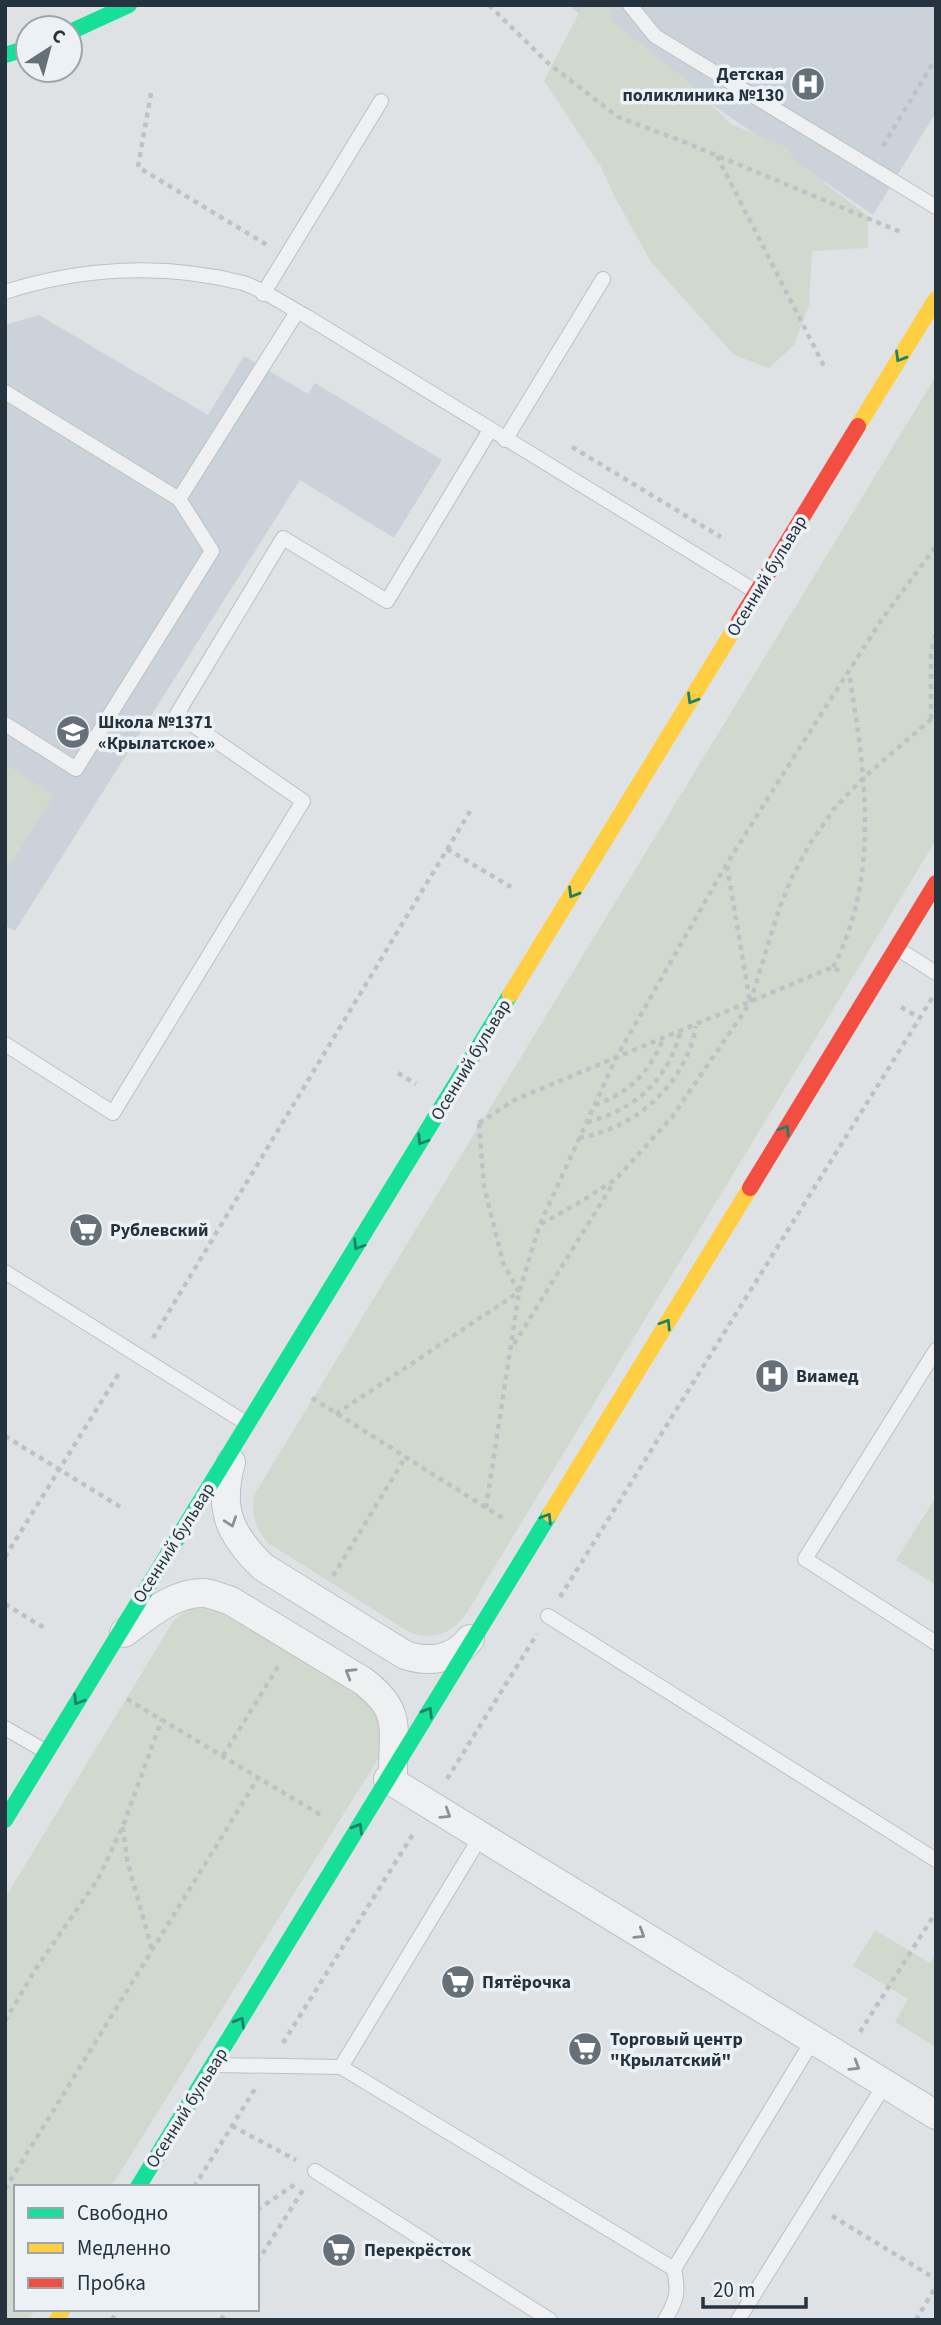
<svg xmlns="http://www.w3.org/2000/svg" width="941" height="2325" viewBox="0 0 941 2325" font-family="'Source Sans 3',sans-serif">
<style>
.built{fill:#ccd2d9}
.green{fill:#d1d9cf}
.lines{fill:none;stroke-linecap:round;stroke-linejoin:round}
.lane-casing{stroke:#bdc0c3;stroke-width:16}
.street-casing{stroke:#bdc0c3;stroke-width:30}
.path{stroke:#bec2c5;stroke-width:4.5;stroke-dasharray:5 5;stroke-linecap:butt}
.lane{stroke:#eef0f2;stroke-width:14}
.street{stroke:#eef0f2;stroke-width:28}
.fast{stroke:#16e098;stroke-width:16}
.slow{stroke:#ffcf43;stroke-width:16}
.jam{stroke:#f24e42;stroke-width:16}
.oneway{stroke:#1e8167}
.oneway2{stroke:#8a9298}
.labels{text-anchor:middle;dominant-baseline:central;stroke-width:7;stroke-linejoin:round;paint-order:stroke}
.poi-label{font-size:18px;font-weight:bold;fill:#25333f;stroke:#ecf1f5;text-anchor:start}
.street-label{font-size:18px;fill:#25333f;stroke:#ecf1f5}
</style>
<rect width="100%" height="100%" fill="#dfe2e5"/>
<!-- built -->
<g class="built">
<path d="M567,5H936V112L873,215Z"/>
<path d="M39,315L208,415L244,356L308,394L315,383L442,460L394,538L300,480L15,931L5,925V325Z"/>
</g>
<!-- green -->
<g class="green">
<path d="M583,5H609L612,21L685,79L731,124L786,147L795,160L868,216V248L812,251L809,306L794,345L769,368L734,355L651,262L617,201L601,167L544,81Z"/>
<path d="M936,376V840L466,1614C451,1634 433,1641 409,1632L268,1543C255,1528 251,1515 254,1495Z"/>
<path d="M5,764L54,795L5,873Z"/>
<path d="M936,1497V1585L896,1560Z"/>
<path d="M202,1606L222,1613L358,1692L379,1713L383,1745L378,1759L111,2187H16V2309H35L29,2320H5V1898L174,1620L188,1610Z"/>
<path d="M875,1930L930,1963L936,1953V2047L895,2022L908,1999L853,1966Z"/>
</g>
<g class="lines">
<!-- lane casing -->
<g class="lane-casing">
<g id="lane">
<path d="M630,5L655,36L936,207"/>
<path d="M5,292C82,267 165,263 243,283C263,289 290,308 309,318L755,591"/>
<path d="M263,294L381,101"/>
<path d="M5,392L179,499"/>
<path d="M505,440L603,279"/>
<path d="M5,724L76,769L212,551L179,499L297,312"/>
<path d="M898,949L936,973"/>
<path d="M5,1044L113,1113L303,801L177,714L283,538L387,601L490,430"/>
<path d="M5,1272L246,1423"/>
<path d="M936,1350L805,1559L936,1643"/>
<path d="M548,1616L936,1860"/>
<path d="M5,1728L45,1751"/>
<path d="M481,1836L341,2067L674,2269L813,2040"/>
<path d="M216,2065L341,2067"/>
<path d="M315,2171L550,2320"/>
<path d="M665,2320C677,2300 679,2292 674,2269"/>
<path d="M738,2320L885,2084"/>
</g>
</g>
<!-- street casing -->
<g class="street-casing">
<g id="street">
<path d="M231,1462C218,1509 229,1534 263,1567L405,1655C429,1663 454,1660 470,1639"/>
<path d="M124,1633C147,1616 174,1592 204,1593C213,1594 222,1598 231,1601L363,1681C402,1711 393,1726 393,1771"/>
<path d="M388,1779L936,2115"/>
</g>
</g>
<!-- path -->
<g class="path">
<path d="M489,5L548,63L618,117L682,141L903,233"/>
<path d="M151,93L138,167L267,245"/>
<path d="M883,146L936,58"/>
<path d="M717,156L824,366"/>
<path d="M572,447L721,537"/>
<path d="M931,719V655L936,632"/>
<path d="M447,849L511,887"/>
<path d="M727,866L750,1002"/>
<path d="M833,967C881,876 865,771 849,673"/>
<path d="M901,1007L920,1018"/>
<path d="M398,1073L416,1084"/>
<path d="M595,1105C629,1093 650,1072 663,1039"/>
<path d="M587,1122C633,1111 668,1080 680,1033"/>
<path d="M479,1123L514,1100L833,967L839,971"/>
<path d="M579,1138C636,1128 686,1084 696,1026"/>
<path d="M541,1224L582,1201L616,1179L672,1117L750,1003L779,909L792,877L811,842L834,809L863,778L936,715"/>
<path d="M153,1338L472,808"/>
<path d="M514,1344L614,1182"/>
<path d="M312,1398L504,1519"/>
<path d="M336,1414L519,1292L503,1263L484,1186L479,1123"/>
<path d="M5,1436L122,1508"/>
<path d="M486,1508L519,1292L540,1224L616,1058L726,865L790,763L882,619L936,546"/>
<path d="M5,1557L121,1370"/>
<path d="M333,1576L405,1458"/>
<path d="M560,1597L934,995"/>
<path d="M5,1604L46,1629"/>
<path d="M127,1699L324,1817"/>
<path d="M223,1756L279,1665"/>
<path d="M447,1779L537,1634"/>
<path d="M123,1827L127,1860L152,1950"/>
<path d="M5,2021L37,1967L98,1879L123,1826L162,1719"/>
<path d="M860,2032L936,1912"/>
<path d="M283,2043L415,1831"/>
<path d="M232,2126L296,2160"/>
<path d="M194,2187L255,2089"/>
<path d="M5,2189L258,1778"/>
<path d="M257,2210L297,2183"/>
<path d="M832,2216L936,2279"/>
<path d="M257,2262L303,2190"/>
<path d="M112,2320L118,2309"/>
<path d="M221,2320L228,2309"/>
<path d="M916,2320L936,2286"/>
</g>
<!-- lane -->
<use href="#lane" class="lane"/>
<!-- street -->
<use href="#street" class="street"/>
<!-- fast -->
<g class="fast">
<path d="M70,32L129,5"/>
<path d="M5,55L28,48"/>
<path d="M5,1820L510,995"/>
<path d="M138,2187L550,1514"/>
</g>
<!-- slow -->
<g class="slow">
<path d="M858,426L936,299"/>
<path d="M510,995L739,621"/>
<path d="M550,1514L750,1188"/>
<path d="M57,2320L63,2309"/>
</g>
<!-- jam -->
<g class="jam">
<path d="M739,621L858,426"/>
<path d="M750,1188L936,883"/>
</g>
</g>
<!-- one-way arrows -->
<defs><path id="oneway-chevron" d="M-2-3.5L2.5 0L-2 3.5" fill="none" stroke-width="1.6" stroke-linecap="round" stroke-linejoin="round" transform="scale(1.75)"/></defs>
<g class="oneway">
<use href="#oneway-chevron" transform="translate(900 357) rotate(121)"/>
<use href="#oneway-chevron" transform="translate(692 699) rotate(121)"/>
<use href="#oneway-chevron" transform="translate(573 893) rotate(121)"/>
<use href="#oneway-chevron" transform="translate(785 1130) rotate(-58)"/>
<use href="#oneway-chevron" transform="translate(422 1140) rotate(122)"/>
<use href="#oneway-chevron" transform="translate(358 1245) rotate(122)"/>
<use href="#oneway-chevron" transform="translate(666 1324) rotate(-58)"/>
<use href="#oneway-chevron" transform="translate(547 1518) rotate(-58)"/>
<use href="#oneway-chevron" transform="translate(78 1700) rotate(122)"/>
<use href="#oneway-chevron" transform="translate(428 1712) rotate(-59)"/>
<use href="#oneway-chevron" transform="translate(358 1828) rotate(-59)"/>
<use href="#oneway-chevron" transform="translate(240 2022) rotate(-59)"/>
</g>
<g class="oneway2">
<use href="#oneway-chevron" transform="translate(231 1522) rotate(71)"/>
<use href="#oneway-chevron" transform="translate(350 1673) rotate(-149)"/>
<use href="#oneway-chevron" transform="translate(446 1814) rotate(32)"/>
<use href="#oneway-chevron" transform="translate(640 1934) rotate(32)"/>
<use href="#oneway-chevron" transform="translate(855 2066) rotate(31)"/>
</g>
<!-- icons -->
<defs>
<g id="hospital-disc" transform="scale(1.75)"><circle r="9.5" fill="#667079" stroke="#ecf1f5"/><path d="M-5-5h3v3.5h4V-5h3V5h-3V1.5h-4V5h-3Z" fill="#fff"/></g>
<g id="school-disc" transform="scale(1.75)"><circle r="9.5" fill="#667079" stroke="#ecf1f5"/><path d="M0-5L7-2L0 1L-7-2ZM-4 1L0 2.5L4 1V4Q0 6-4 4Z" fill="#fff"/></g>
<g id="supermarket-disc" transform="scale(1.75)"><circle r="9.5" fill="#667079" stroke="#ecf1f5"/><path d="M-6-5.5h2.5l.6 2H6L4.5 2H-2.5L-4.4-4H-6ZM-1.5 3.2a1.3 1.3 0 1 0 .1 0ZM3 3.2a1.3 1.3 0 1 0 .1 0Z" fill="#fff"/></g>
</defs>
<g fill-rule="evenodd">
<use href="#hospital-disc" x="808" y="84"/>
<use href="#school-disc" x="73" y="732"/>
<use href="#supermarket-disc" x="86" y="1230"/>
<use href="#hospital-disc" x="772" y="1376"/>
<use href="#supermarket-disc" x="458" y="1982"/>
<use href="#supermarket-disc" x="585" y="2049"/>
<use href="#supermarket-disc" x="339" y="2250"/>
</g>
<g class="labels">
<!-- poi labels -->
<g class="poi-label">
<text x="784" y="74" text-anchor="end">Детская<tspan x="784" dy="21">поликлиника №130</tspan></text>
<text x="98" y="722">Школа №1371<tspan x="98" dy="21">«Крылатское»</tspan></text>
<text x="110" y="1230">Рублевский</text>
<text x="796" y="1376">Виамед</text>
<text x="482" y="1982">Пятёрочка</text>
<text x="610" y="2039">Торговый центр<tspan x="610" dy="21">"Крылатский"</tspan></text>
<text x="364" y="2250">Перекрёсток</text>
</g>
<!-- street labels -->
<g class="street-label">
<text transform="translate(767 576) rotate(-59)">Осенний бульвар</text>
<text transform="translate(471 1060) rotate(-59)">Осенний бульвар</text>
<text transform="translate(174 1543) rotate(-58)">Осенний бульвар</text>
<text transform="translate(187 2108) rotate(-58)">Осенний бульвар</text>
</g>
</g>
<!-- border -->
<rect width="941" height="2325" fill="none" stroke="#25333f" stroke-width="14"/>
<!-- legend -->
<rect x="14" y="2185" width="245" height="126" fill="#ecf1f5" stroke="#9ca5ac" stroke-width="2"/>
<rect x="28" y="2208" width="35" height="10" fill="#16e098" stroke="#9ca5ac" stroke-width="2"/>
<text x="77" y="2220" font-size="21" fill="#25333f">Свободно</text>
<rect x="28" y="2243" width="35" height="10" fill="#ffcf43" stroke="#9ca5ac" stroke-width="2"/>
<text x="77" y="2255" font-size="21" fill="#25333f">Медленно</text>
<rect x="28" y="2278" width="35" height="10" fill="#f24e42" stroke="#9ca5ac" stroke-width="2"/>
<text x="77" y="2290" font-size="21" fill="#25333f">Пробка</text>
<!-- north arrow -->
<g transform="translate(49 49) rotate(36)"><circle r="33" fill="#ecf1f5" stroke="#9ca5ac" stroke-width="2"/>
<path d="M0-5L12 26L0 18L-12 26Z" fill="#667079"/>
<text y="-10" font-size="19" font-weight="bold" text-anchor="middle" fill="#25333f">С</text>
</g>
<!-- scale -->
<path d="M703 2297v10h103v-10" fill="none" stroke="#25333f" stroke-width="3.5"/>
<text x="713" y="2297" font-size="21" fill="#25333f" stroke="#ecf1f5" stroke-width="5" paint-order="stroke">20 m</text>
</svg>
